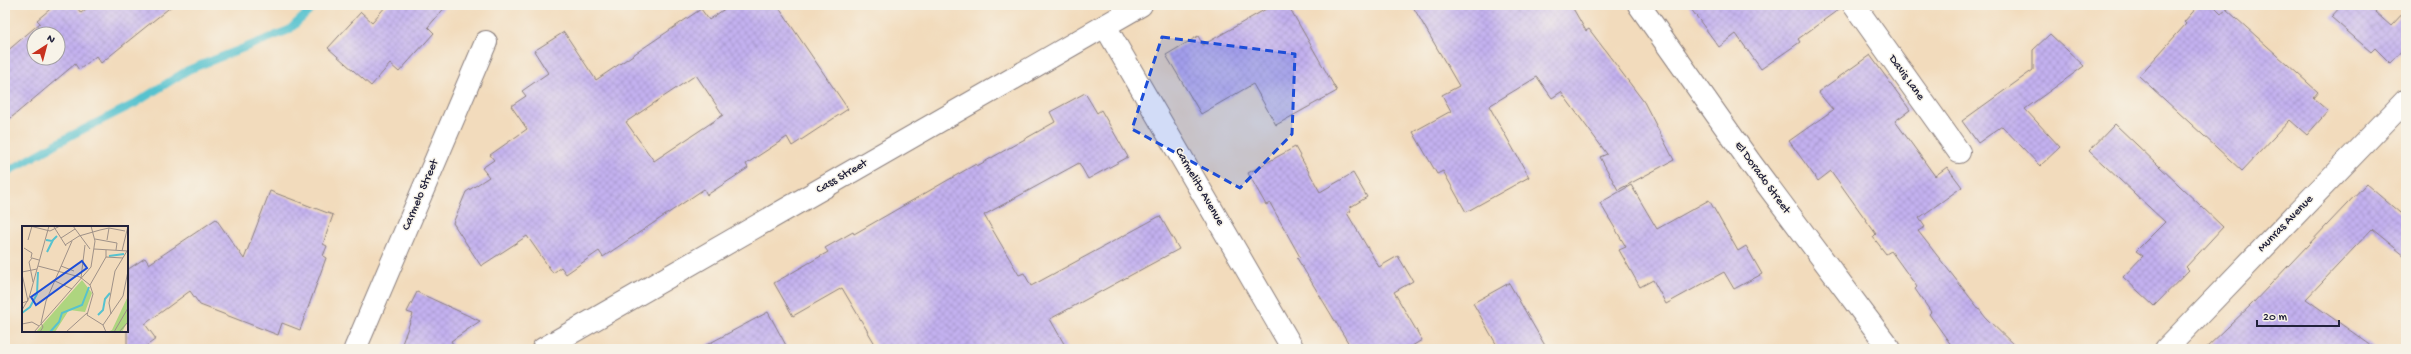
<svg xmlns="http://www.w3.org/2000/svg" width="2411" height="354" viewBox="0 0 2411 354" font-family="'Gochi Hand',sans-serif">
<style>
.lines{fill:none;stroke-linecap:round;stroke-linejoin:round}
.stream{stroke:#56c2cf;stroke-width:8}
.building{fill:url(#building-cross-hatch);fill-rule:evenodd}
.minor-casing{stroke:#8a7e7c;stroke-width:24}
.minor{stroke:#fff;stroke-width:22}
.marked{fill:#1d4ed8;fill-opacity:0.2;stroke:#1d4ed8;stroke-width:3;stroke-dasharray:8 5;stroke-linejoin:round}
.labels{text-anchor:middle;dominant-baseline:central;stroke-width:3;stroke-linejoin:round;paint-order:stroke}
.street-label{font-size:12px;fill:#22223b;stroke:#f7f3e8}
.inset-river{fill:none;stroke:#56c2cf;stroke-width:2}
.inset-road{fill:none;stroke:#9f9188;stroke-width:1}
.view{fill:#1d4ed8;fill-opacity:0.15;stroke:#1d4ed8;stroke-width:2}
.inset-edge{fill:none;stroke:#22223b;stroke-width:2}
</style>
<defs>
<pattern id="building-cross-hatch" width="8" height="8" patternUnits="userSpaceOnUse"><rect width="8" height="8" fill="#c3b1ef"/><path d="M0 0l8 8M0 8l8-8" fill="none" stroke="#a798ce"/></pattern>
</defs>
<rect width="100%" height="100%" fill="#f7f3e8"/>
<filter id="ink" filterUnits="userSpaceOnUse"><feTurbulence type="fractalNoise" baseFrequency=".025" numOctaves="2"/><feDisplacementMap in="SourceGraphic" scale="8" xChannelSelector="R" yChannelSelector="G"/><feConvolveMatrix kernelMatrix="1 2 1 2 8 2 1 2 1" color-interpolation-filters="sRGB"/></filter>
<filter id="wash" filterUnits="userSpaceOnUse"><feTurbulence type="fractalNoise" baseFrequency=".012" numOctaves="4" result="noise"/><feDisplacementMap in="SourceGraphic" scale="16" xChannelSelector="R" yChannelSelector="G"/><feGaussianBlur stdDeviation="0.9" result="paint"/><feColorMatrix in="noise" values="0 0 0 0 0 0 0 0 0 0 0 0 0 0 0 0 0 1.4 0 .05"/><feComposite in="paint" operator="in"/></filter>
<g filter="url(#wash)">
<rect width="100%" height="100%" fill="#f2dbbc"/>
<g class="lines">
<!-- stream -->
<path class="stream" d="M5,173L72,135L134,104L188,70L289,30L316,5"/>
</g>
<g id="blocks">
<!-- building -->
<g class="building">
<path d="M55,5H75L81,13L91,5H173L101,63L96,56L79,70L75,64L5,123V53L40,23L37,20ZM34,34H58V58H34Z"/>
<path d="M387,5H447L428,27L434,33L399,72L390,64L371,86L328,48L361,12L372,22Z"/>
<path d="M730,5H777L848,109L792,146L787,137L746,164L748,168L707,195L704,189L603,257L599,251L566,274L561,267L553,273L527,236L481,266L453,223L466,192L489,177L482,168L494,160L490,155L527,129L511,106L526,96L522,91L548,73L534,51L564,32L596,80L701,9L709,20ZM696,75L723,115L654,161L626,122Z"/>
<path d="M1273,5H1288L1337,91L1276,125L1253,84L1201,114L1166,55L1198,36L1203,45Z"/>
<path d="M1412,5H1571L1586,31L1589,29L1644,102L1674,160L1618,190L1600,157L1607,154L1561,92L1552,98L1537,77L1489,106L1529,177L1466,212L1443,171L1437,174L1413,132L1451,111L1442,95L1459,86Z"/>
<path d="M1688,5H1842V7L1798,39L1800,42L1761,69L1736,34L1719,47Z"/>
<path d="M2199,5H2213L2221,13L2226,9L2318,92L2313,98L2328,111L2307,135L2290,120L2242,171L2139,76L2186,24L2184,22Z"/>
<path d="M2342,5H2367L2391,26L2406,10V46L2390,63L2375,48L2371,52L2331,17Z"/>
<path d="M2050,34L2084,66L2025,109L2060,147L2040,166L2002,126L1978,143L1962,121L2033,70V50Z"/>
<path d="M1870,55L1910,110L1895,121L1935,176L1947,167L1962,187L1919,218L1925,227L1918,231L1986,318L2018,349H1954L1929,314L1931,312L1915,289L1917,287L1891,251L1886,254L1873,237L1876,234L1831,171L1818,181L1789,141L1833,110L1818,92Z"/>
<path d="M1085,93L1097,113L1101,110L1128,157L1088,179L1079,163L984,215L1019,275L1024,273L1031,286L1160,216L1179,249L1050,319L1067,349H878L842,288L793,316L774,283L828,252L825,248L853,232L854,234L976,164L977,166L1055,122L1050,112Z"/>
<path d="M2115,124L2223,227L2186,267L2189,270L2154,306L2123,277L2143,256L2136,251L2165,222L2089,151Z"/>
<path d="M1295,147L1320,192L1353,173L1367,197L1349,208L1351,211L1347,213L1379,267L1398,256L1413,281L1394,292L1422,340L1407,349H1352L1297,258L1300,257L1270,203L1266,205L1248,173Z"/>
<path d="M2366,184L2406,218V257L2372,229L2306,299L2376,349H2205L2251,305Z"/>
<path d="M1631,185L1657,229L1709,200L1738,251L1746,246L1762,274L1734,289L1724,272L1666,304L1653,280L1640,287L1619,250L1626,247L1600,203Z"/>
<path d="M270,191L333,215L323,244L327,246L323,256L326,258L300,330L282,323L278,335L200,305L190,291L145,324L156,339L142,349H127V270L145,258L149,264L216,219L244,259Z"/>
<path d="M1509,283L1547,349H1499L1473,303Z"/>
<path d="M417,292L480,321L451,341L456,349H400L413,314L407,312Z"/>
<path d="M768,312L788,349H699Z"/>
</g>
</g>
</g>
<g filter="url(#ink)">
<use href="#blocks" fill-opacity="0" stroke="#8a7e7c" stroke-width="1"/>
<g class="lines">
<!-- minor casing -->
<g class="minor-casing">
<g id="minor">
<path d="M1639,5L1750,162L1890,349"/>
<path d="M1854,5L1959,152"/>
<path d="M1105,26L1293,349"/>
<path d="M355,349L486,42"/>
<path d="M543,349L1141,5"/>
<path d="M2166,349L2406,100"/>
</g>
</g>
<!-- minor -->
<use href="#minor" class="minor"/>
</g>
</g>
<!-- marked area -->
<path class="marked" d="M1162,37L1295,54L1292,134L1240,188L1132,129Z"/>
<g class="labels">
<!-- street labels -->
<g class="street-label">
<text transform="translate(1906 78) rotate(54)">Davis Lane</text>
<text transform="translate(842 177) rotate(-30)">Cass Street</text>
<text transform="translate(1762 178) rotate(54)">El Dorado Street</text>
<text transform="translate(1199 187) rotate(60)">Carmelito Avenue</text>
<text transform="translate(421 195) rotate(-67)">Carmelo Street</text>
<text transform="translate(2286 224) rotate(-46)">Munras Avenue</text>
</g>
</g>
<!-- overview -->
<g transform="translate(22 226)">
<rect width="106" height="106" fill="#f2dbbc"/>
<path d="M60,54L70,67L63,86L47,84L33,106H14ZM106,70V95L100,106H85L90,104Z" fill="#aed57f"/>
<path class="inset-river" d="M24,14L30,15L35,10M25,26L31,14M87,30L102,28M0,87L8,81L15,68L16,46M76,89L81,84L83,73L88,67M28,106L37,96L40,87L60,79L67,61"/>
<path class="inset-road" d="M8,0L28,5L38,0M51,0L68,23M32,1L44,20M39,12L53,3M73,13L95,17L94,24M6,14L10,0M85,14L87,2M43,19L57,10L78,4L87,2L103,5M2,22L10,27L9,32M72,23L106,25M100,25L106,0M84,31L101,32M16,40L58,51L68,59L71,68L65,89L81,99L84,106M39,40L52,45M0,46L15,43M0,48L6,75L0,77M59,52L63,19M33,55L50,63M11,56L7,36L10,32L17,34M68,59L84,31V24M0,84L7,72L27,0M89,88L87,77L93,45L105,25M0,98L10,96L17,100M81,99L101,70L106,45M12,106L69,41L73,15L69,0M18,106L21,101L19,97L24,75L50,15M44,106L65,87M92,106L106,82M97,106L106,96"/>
<path class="view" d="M60,35L65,42L14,79L9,71Z"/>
<rect width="106" height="106" class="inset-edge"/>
</g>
<!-- margin -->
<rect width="2411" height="354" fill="none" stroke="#f7f3e8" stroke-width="20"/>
<!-- north arrow -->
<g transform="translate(46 46) rotate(36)"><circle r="19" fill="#f7f3e8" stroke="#a29fa3"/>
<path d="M0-3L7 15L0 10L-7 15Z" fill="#c8321e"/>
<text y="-6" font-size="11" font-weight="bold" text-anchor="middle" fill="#22223b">N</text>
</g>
<!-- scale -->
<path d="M2257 320v6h82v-6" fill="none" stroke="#22223b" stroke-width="2"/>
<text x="2263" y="320" font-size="12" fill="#22223b" stroke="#f7f3e8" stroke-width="3" paint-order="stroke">20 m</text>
</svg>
